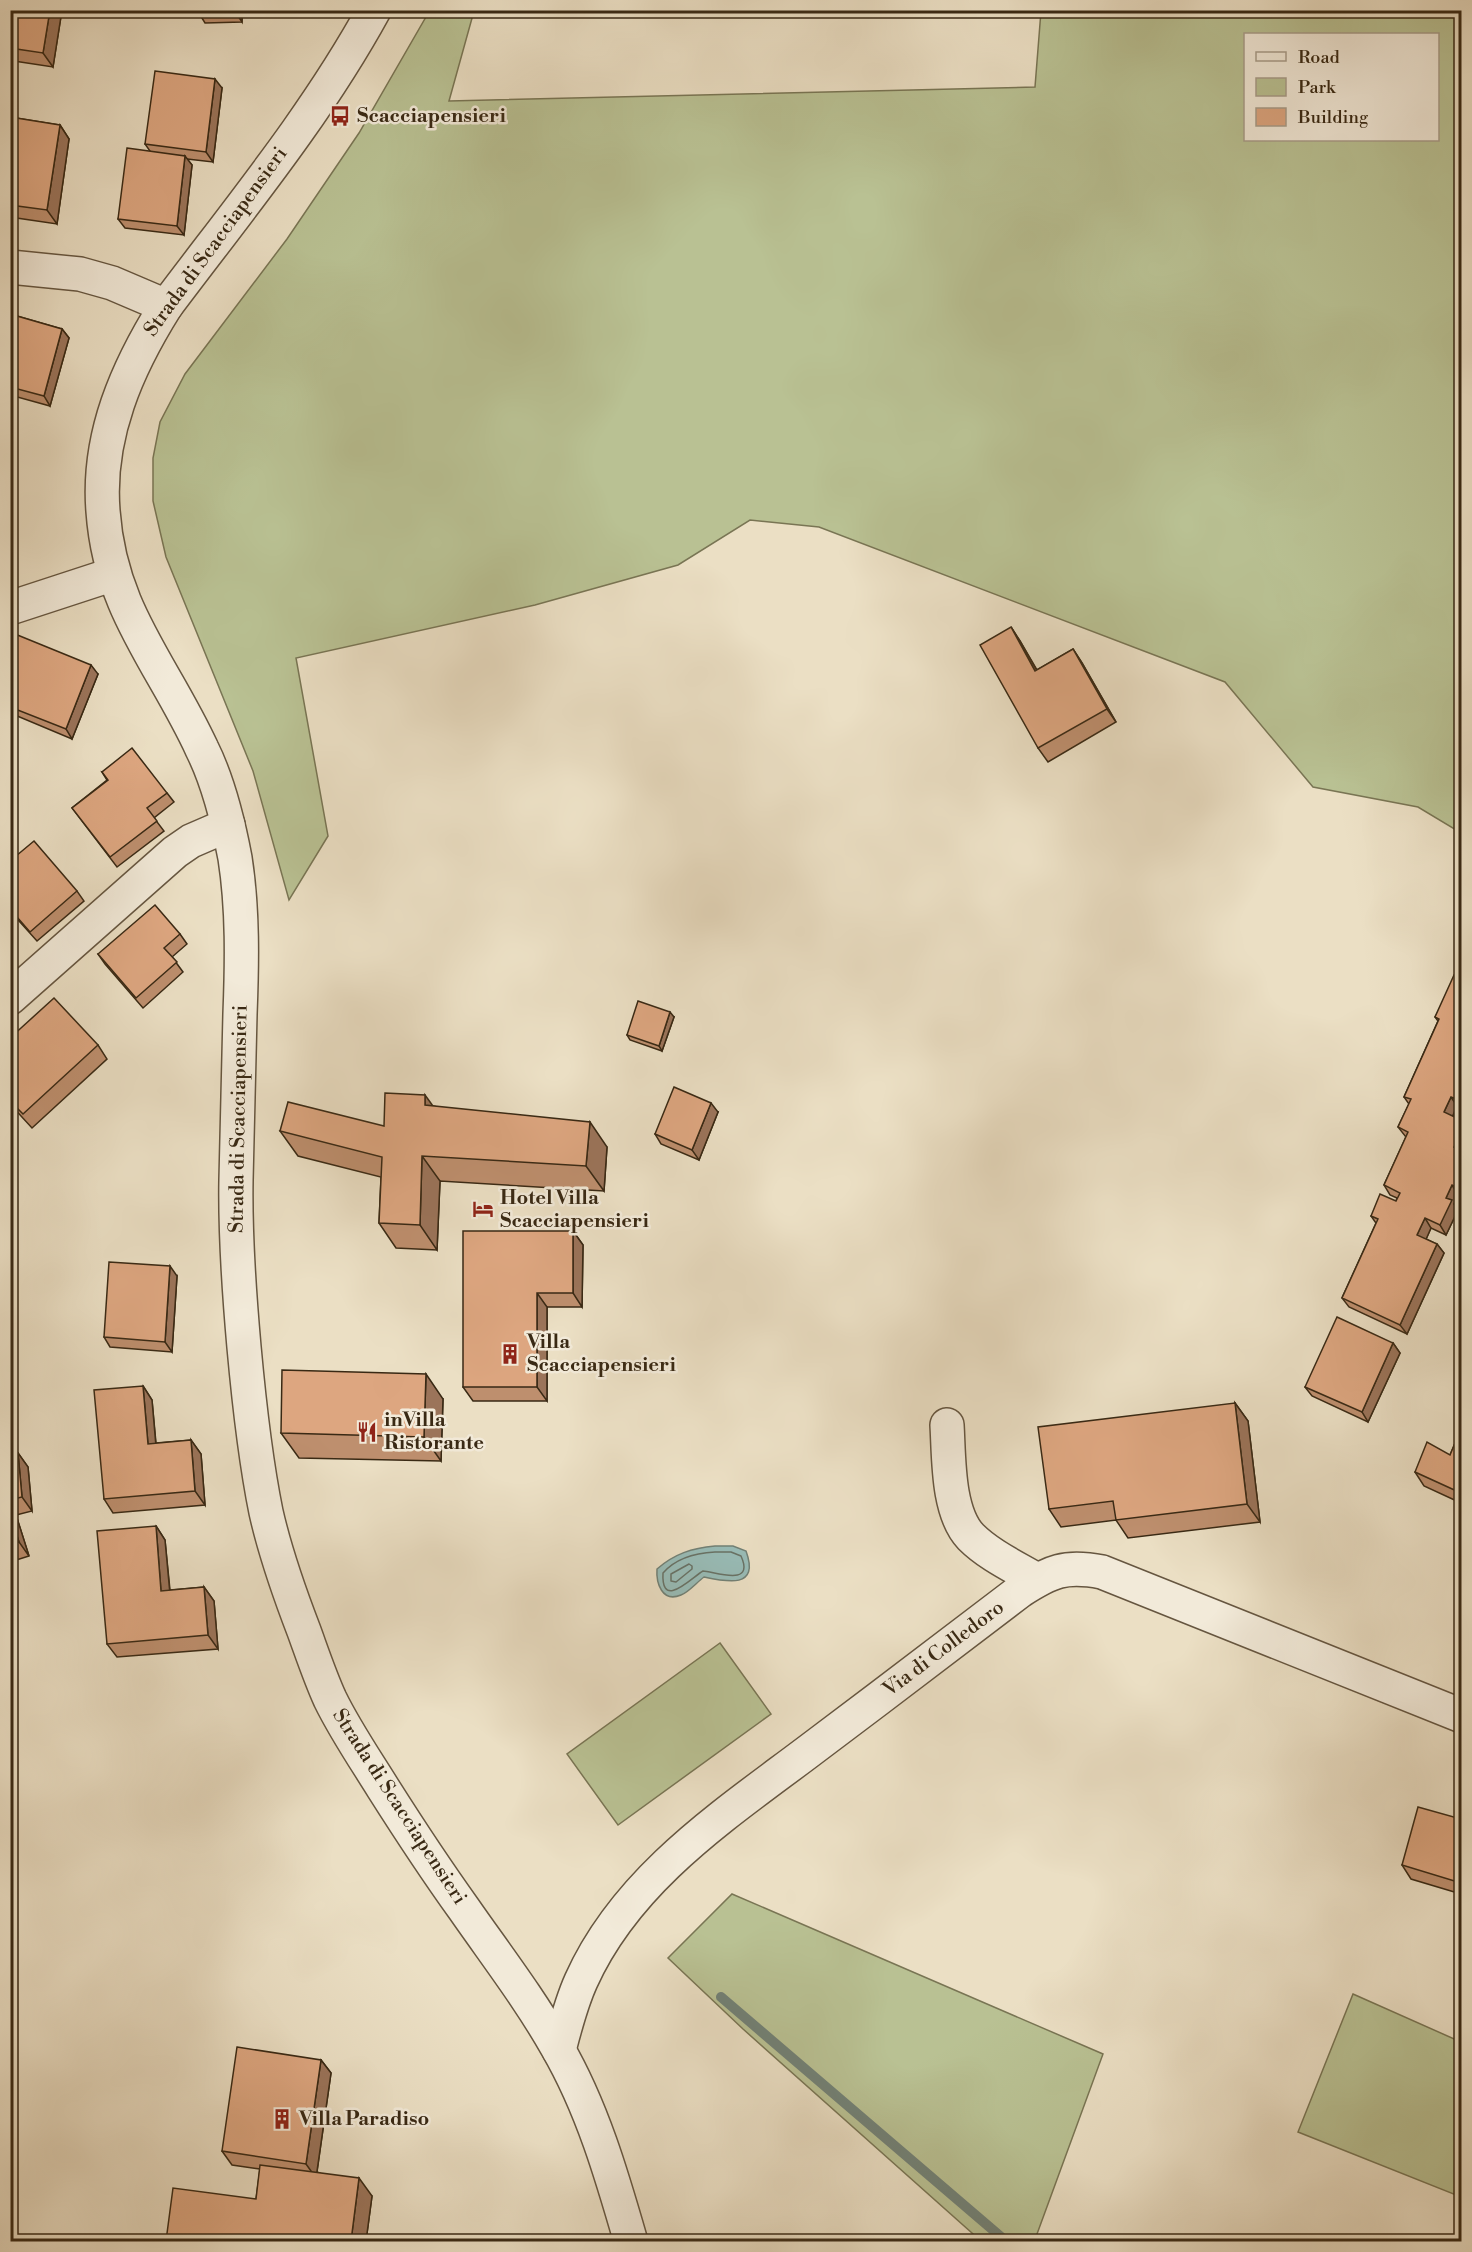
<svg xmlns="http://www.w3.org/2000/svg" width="1472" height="2252" viewBox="0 0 1472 2252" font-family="'Libre Bodoni',serif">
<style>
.green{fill:#b9c193;stroke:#797554;stroke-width:1.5;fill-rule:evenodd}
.water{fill:#98bcb7;stroke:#728176;stroke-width:1.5}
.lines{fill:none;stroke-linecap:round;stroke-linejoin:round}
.shore{stroke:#687266;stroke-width:1.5}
.stream{stroke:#728176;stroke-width:10}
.minor-casing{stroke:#665640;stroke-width:36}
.minor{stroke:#f2ead9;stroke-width:33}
.wall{fill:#be8f6e;stroke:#392914;stroke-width:1.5}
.shaded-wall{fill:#9b745a;stroke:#392914;stroke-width:1.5}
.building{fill:#dda680;stroke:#392914;stroke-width:1.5}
.labels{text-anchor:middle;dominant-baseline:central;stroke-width:5;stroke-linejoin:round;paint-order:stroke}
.poi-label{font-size:20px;font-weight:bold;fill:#392914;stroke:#f2ead9;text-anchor:start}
.street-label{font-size:20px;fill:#392914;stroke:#f2ead9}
</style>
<rect width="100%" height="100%" fill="#ebdfc4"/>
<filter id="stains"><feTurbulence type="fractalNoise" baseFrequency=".00333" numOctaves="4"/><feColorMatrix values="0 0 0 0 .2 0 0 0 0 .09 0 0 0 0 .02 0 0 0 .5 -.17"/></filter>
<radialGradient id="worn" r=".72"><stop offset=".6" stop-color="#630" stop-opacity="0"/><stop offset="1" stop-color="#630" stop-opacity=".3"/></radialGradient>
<!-- green -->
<g class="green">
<path d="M430,10L474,11L449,101L1035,87L1041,11H1461V833L1418,807L1313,787L1225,682L819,527L750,520L678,565L535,605L296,658L328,836L289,900L253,771L166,557L153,501V458L160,422L185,374L287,239L359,133ZM1246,34H1438V140H1246Z"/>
<path d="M720,1643L771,1714L618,1825L567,1754Z"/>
<path d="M732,1894L1103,2054L1037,2234L1046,2241H981L743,2029L668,1958Z"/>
<path d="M1353,1994L1461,2042V2197L1298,2132Z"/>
</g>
<!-- water -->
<path class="water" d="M715,1546H733L746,1551C760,1589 727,1582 704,1577C697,1582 689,1592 681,1595C662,1603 656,1583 657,1569C674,1554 692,1548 715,1546Z"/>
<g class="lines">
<!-- shore -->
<g class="shore">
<path d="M715,1552H731L741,1556C755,1587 716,1572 703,1571C692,1577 661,1611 663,1573C676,1558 695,1553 715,1552Z"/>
<path d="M689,1564L692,1566V1569L676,1582L671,1581V1574Z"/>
</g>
<!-- stream -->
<path class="stream" d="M721,1997L1007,2242"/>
<!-- minor casing -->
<g class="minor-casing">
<g id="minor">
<path d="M374,10C316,116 238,210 166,306C127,368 97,436 103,511C110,611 163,664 202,749C219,783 228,821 235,858C243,909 242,963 240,1014C239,1069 237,1125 236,1180C235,1236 239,1291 244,1347C249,1402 255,1458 266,1512C275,1552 289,1592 304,1631C312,1653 320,1677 330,1699C345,1730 365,1759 383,1788C409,1829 436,1870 464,1909C496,1955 530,1999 557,2047C592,2107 612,2176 631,2242"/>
<path d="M10,267L80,274L112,283L166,306"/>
<path d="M10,608L114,574"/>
<path d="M10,998L175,852L191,841L228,825"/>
<path d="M947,1425C949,1457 947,1512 971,1537C989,1555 1015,1567 1037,1580"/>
<path d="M559,2050C565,2027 571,2003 581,1981C628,1876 729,1812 817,1745C885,1694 953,1642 1020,1591C1051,1571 1065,1565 1102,1572L1462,1716"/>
</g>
</g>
<!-- minor -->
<use href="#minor" class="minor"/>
</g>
<!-- wall -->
<g class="wall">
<path d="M10,10H62L53,67L14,61L10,56Z"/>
<path d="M197,10H282V14H242V22L205,23Z"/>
<path d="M222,88L213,162L187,159L192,165L184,235L125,228L118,219L150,151L145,144Z"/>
<path d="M10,117L60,125L69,139L57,224L10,217Z"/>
<path d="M10,314L62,329L69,338L50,406L10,395Z"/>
<path d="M1011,627L1020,641L1037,670L1073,649L1082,663L1116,722L1048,762L1038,748Z"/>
<path d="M10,645L98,674L72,739L10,713Z"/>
<path d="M102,772L167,793L174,802L154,818L164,831L117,867L72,808L107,780Z"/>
<path d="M10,861L77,891L84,901L37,941L10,911Z"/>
<path d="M180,934L187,944L172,957L183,972L143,1008L105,964L98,954Z"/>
<path d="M1461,979V1108L1457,1106L1453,1116L1461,1120V1196L1458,1195L1454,1204L1458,1210L1446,1235L1431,1228L1426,1239L1437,1244L1444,1253L1407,1334L1349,1307L1342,1298L1376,1223L1371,1216L1396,1201L1397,1198L1390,1195L1384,1185L1406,1137L1398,1127L1409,1104L1404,1097L1438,1021L1435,1017Z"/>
<path d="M674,1017L662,1051L630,1040L627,1035Z"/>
<path d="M10,1038L98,1045L107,1059L32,1128L10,1104Z"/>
<path d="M433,1106L607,1147L604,1191L440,1181L437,1250L396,1248L379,1223L381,1177L298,1156L280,1131L384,1126Z"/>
<path d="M718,1112L699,1160L661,1144L655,1134Z"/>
<path d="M573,1231L583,1245L582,1307H547V1401H473L463,1387Z"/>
<path d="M177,1276L172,1352L110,1347L104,1337Z"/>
<path d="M1393,1343L1400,1353L1368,1422L1312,1396L1305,1387Z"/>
<path d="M143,1386L152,1400L156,1443L191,1440L201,1454L205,1505L113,1513L104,1499Z"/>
<path d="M443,1399L441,1461L299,1458L281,1433Z"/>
<path d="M1235,1403L1248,1421L1260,1522L1128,1538L1116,1520L1061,1527L1049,1509Z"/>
<path d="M1461,1429V1503L1424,1486L1415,1472L1450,1455Z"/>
<path d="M10,1453H18L28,1467L32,1511L16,1515L29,1556L10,1562Z"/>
<path d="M156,1526L165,1540L170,1590L204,1587L214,1601L218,1649L117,1657L107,1644Z"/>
<path d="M1461,1819V1894L1411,1879L1402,1865Z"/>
<path d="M321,2060L331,2073L317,2172L372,2196L366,2241H166L256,2199L260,2169L232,2165L222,2151Z"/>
</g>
<!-- shaded-wall -->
<g class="shaded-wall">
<path d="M50,10H62L53,67L43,53Z"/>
<path d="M234,10H240L242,14V22Z"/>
<path d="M215,79L222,88L213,162L206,152Z"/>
<path d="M60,125L69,139L57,224L47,210Z"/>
<path d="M185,156L192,165L184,235L177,226Z"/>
<path d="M62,329L69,338L50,406L44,396Z"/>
<path d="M1011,627L1020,641L1045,685L1035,671Z"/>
<path d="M1073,649L1082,663L1116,722L1107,709Z"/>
<path d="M91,665L98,674L72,739L66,729Z"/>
<path d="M670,1012L674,1017L662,1051L659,1046Z"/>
<path d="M425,1095L443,1120L425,1105Z"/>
<path d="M1451,1097L1457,1106L1450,1122L1444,1112Z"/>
<path d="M711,1103L718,1112L699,1160L692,1150Z"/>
<path d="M590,1122L607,1147L604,1191L586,1166Z"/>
<path d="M1461,1132V1156L1454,1147Z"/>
<path d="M422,1156L440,1181L437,1250L420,1225Z"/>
<path d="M1461,1175V1195L1456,1187Z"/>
<path d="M1452,1185L1458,1195L1454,1204L1458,1210L1446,1235L1440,1225L1446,1198Z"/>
<path d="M1425,1218L1431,1228L1424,1244L1417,1235Z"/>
<path d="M573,1231L583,1245L582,1307L573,1293Z"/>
<path d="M1437,1244L1444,1253L1407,1334L1400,1325Z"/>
<path d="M170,1266L177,1276L172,1352L165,1342Z"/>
<path d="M537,1293L547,1307V1401L537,1387Z"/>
<path d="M1393,1343L1400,1353L1368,1422L1362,1412Z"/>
<path d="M426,1374L443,1399L441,1461L424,1437Z"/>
<path d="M143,1386L152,1400L157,1458L148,1444Z"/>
<path d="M1235,1403L1248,1421L1260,1522L1247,1504Z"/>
<path d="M191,1440L201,1454L205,1505L195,1491Z"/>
<path d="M18,1453L28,1467L32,1511L22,1497Z"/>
<path d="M10,1507L16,1515L29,1556L19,1542L10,1514Z"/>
<path d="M156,1526L165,1540L171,1605L161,1591Z"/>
<path d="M204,1587L214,1601L218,1649L208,1635Z"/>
<path d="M321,2060L331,2073L316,2178L306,2164Z"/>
<path d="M359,2178L372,2196L366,2241H351Z"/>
</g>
<!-- building -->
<g class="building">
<path d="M10,10H50L43,53L10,48Z"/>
<path d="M155,71L215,79L206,152L145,144Z"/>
<path d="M10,117L60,125L47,210L10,205Z"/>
<path d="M127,148L185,156L177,226L118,219Z"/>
<path d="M10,314L62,329L44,396L10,387Z"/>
<path d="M1011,627L1035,671L1073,649L1107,709L1038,748L980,645Z"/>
<path d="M15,634L91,665L66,729L10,707V645Z"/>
<path d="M132,748L167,793L147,808L157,821L110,857L72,808L108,780L102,772Z"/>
<path d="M34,841L77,891L30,932L10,909V861Z"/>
<path d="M155,905L180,934L164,948L177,962L136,998L98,954Z"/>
<path d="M1454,975L1461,979V1101L1451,1097L1444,1112L1461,1120V1132L1454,1147L1461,1150V1175L1456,1187L1452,1185L1446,1198L1452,1200L1440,1225L1425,1218L1417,1235L1437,1244L1400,1325L1342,1298L1378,1219L1371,1216L1380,1194L1396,1201L1400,1193L1384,1185L1408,1132L1398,1127L1411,1099L1404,1097L1439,1019L1435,1017Z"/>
<path d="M54,998L98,1045L23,1114L10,1101V1038Z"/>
<path d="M638,1001L670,1012L659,1046L627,1035Z"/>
<path d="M674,1087L711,1103L692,1150L655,1134Z"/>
<path d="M385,1093L425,1095V1105L590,1122L586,1166L422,1156L420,1225L379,1223L382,1157L280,1131L288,1102L384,1126Z"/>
<path d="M463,1231H573V1293H537V1387H463Z"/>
<path d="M109,1262L170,1266L165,1342L104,1337Z"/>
<path d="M1337,1317L1393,1343L1362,1412L1305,1387Z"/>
<path d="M282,1370L426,1374L424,1437L281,1433Z"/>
<path d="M143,1386L148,1444L191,1440L195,1491L104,1499L94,1390Z"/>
<path d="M1235,1403L1247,1504L1116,1520L1113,1501L1049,1509L1038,1427Z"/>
<path d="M1461,1429V1493L1415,1472L1427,1442L1450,1455Z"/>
<path d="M10,1453H18L22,1497L10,1500Z"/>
<path d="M10,1514L19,1542L10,1545Z"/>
<path d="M156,1526L161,1591L204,1587L208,1635L107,1644L97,1531Z"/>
<path d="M1418,1807L1461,1819V1883L1402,1865Z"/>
<path d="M237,2047L321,2060L306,2164L222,2151Z"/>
<path d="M260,2165L359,2178L351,2241H166L173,2188L256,2199Z"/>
</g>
<!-- icons -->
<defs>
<g id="bus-bare" transform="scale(1.62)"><path d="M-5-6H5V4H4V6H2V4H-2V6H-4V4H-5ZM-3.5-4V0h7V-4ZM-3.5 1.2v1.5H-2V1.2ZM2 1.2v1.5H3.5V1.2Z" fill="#8f2418" stroke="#f2ead9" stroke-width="2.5" paint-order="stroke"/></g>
<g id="hotel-bare" transform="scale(1.62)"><path d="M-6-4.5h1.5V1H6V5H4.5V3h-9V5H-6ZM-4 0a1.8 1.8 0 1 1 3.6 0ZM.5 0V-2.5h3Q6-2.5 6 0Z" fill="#8f2418" stroke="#f2ead9" stroke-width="2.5" paint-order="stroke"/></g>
<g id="building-bare" transform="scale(1.62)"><path d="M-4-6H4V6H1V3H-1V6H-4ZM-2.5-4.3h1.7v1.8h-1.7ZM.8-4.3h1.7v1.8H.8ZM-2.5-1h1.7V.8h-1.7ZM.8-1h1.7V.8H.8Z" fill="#8f2418" stroke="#f2ead9" stroke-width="2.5" paint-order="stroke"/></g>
<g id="restaurant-bare" transform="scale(1.62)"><path d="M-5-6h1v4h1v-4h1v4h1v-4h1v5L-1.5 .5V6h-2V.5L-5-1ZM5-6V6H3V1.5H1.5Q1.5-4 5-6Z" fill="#8f2418" stroke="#f2ead9" stroke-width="2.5" paint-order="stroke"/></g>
</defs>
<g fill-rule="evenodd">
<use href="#bus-bare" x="340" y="116"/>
<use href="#hotel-bare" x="483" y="1209"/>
<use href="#building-bare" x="510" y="1354"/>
<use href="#restaurant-bare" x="367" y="1432"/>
<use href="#building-bare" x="282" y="2119"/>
</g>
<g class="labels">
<!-- poi labels -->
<g class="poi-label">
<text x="357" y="116">Scacciapensieri</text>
<text x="500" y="1198">Hotel Villa<tspan x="500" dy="23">Scacciapensieri</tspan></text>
<text x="527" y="1342">Villa<tspan x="527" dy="23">Scacciapensieri</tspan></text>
<text x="384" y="1420">inVilla<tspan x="384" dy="23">Ristorante</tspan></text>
<text x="299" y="2119">Villa Paradiso</text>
</g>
<!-- street labels -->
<g class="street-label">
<text transform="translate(216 242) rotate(-54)">Strada di Scacciapensieri</text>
<text transform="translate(239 1119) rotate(-89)">Strada di Scacciapensieri</text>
<text transform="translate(944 1649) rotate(-37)">Via di Colledoro</text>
<text transform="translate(399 1807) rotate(57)">Strada di Scacciapensieri</text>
</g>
</g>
<!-- margin -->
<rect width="1472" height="2252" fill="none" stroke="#ebdfc4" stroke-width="36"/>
<rect x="12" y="12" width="1448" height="2228" fill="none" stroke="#392914" stroke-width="3"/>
<rect x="18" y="18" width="1436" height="2216" fill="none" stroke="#392914" stroke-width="1.5"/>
<!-- legend -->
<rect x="1244" y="33" width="195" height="108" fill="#f2ead9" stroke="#a89d8a" stroke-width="1.5"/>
<rect x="1256" y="52" width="30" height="9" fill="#f2ead9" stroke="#a89d8a" stroke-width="1.5"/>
<text x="1298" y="63" font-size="18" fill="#392914">Road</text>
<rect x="1256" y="78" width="30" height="18" fill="#b9c193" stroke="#a89d8a" stroke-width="1.5"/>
<text x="1298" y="93" font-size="18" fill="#392914">Park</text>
<rect x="1256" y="108" width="30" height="18" fill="#dda680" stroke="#a89d8a" stroke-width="1.5"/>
<text x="1298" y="123" font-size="18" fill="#392914">Building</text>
<rect width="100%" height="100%" filter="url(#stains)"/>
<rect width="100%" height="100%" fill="url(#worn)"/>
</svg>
